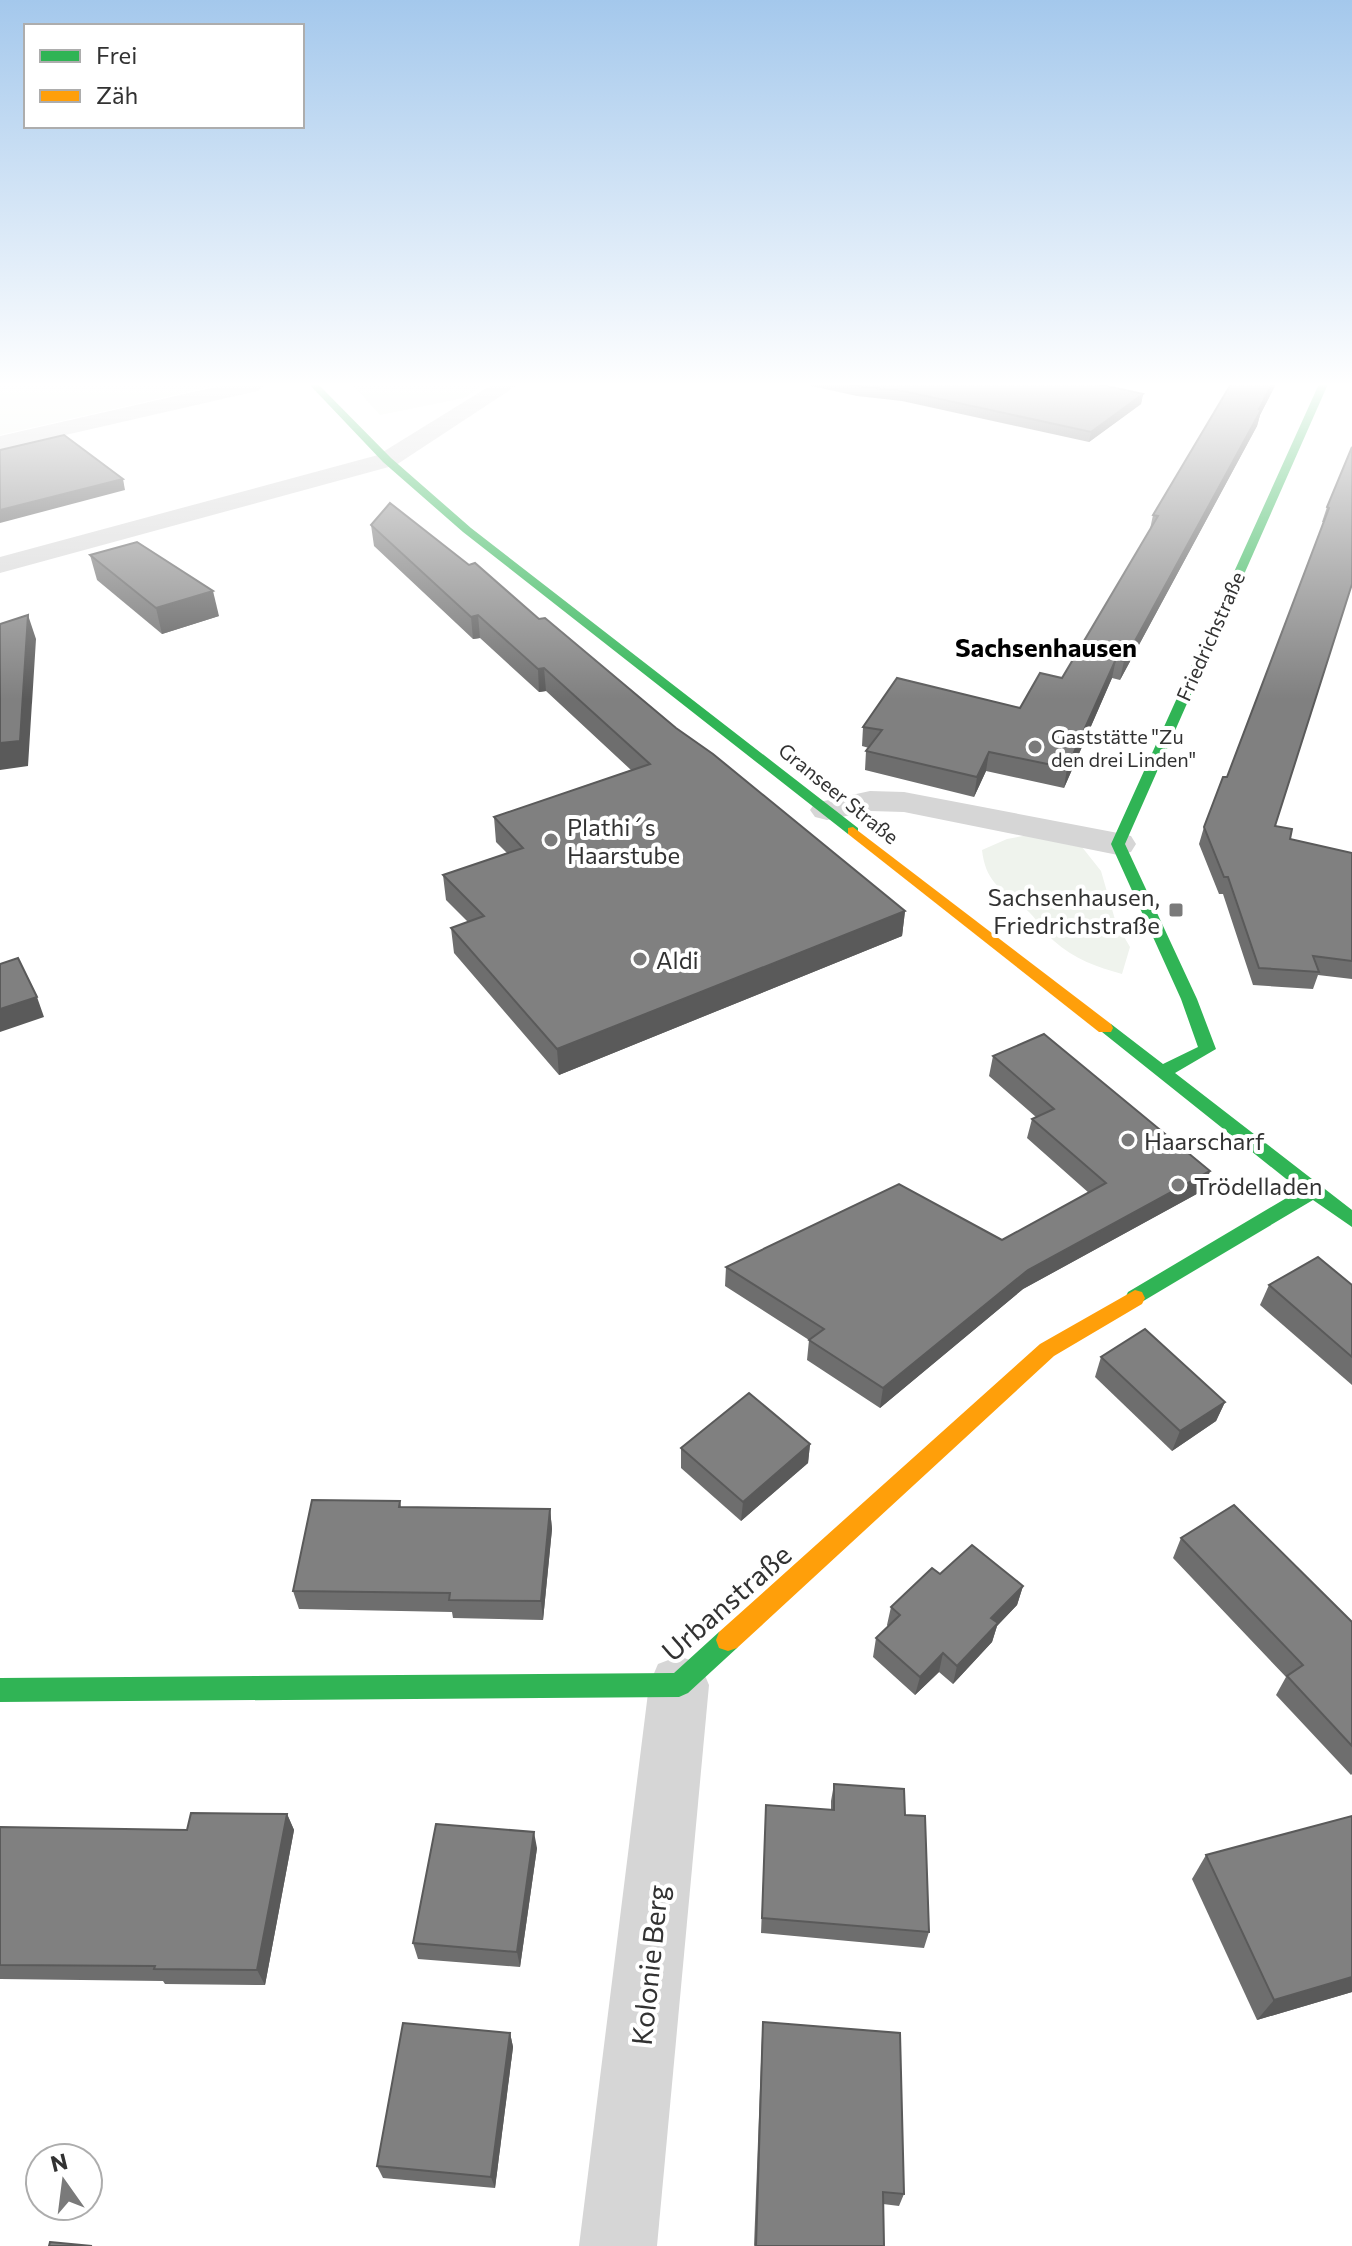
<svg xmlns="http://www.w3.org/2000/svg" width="1352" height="2246" viewBox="0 0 1352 2246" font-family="Commissioner,sans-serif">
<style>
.green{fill:#eff3ed}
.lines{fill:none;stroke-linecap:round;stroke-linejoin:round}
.street{fill:#d6d6d6;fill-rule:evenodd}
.fast{fill:#30b455;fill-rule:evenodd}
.slow{fill:#ff9f0a;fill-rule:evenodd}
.wall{fill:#6e6e6e}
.shaded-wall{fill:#5a5a5a}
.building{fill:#808080;stroke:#5a5a5a;stroke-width:2}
.poi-dot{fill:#7a7a7a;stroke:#fff;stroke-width:3}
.labels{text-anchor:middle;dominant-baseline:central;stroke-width:8;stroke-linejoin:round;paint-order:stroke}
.far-street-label{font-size:20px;fill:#323232;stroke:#fff}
.far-poi-label{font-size:20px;fill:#323232;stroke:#fff;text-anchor:start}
.poi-label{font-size:24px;fill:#323232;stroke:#fff;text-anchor:start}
.far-district-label{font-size:26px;font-weight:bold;fill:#000;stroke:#fff}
.near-street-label{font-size:28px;fill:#323232;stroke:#fff}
</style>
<rect width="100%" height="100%" fill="#fff"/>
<!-- green -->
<g class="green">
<path d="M0,384H223L0,435Z"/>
<path d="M352,384H486L464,398L380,415Z"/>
<path d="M1028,835L1082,847L1101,871L1116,923L1130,947L1122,974C1097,967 1074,959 1054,941C1045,933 1038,921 1029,912C1005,890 986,886 982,850L1007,839Z"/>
</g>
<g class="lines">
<!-- street -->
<g class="street">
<path d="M228,384H268L257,391L0,450V436Z"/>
<path d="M493,384H519L396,465L0,573V557L378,455Z"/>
<path d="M870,791L904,792L1118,833L1131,836L1136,844L1131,852L1118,855L904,812L870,811L827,820L815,817L810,810L815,803Z"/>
<path d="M679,1656L700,1664L709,1685L657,2246H579L649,1685L658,1664Z"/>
</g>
<!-- fast -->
<g class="fast">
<path d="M309,384H318L391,458L471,528L858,828V834H848L463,532L383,462Z"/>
<path d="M1319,384H1328L1125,844L1197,999L1216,1049L1175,1073L1352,1210V1227L1313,1200L1135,1306L1128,1304L1125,1298L1128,1292L1300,1190L1097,1028L1099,1024H1111L1163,1064L1198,1047L1181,999L1111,844Z"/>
<path d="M728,1629L737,1632L740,1640L737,1648L688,1693L679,1697L0,1702V1678L674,1673L719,1632Z"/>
</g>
<!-- slow -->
<g class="slow">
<path d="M853,827L1111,1024L1113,1028L1111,1032H1099L848,834V828Z"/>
<path d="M1135,1290L1142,1292L1145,1298L1142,1304L1054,1356L737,1648L728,1651L719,1648L716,1640L719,1632L1040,1344Z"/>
</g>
</g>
<!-- wall -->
<g class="wall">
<path d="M802,384H1098L1143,394L1141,404L1089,442L902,401L857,396Z"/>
<path d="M1276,384L1260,415L1257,426L1120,680L1112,678L1064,788L986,771L974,797L865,770L866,751L869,748L862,746L863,727L1020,708L1062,678L1150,529L1153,515Z"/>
<path d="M1352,447L1275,826L1290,839L1352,853V979L1318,975L1313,989L1253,985L1223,894H1219L1199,844L1204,827L1227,777L1324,522H1322L1327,507Z"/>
<path d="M371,525L539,619L905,911L902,936L559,1075L454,953L451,928L468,922L446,900L443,875L507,853L496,842L494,817L631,770L546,691L539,692L480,638L473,639L374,546Z"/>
<path d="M90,555L219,616L162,634L97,580Z"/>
<path d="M993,1056L1204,1190L1023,1289L880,1408L807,1360L809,1340L725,1286L726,1267L1002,1240L1089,1193L1027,1138L1032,1119L1036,1117L989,1076Z"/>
<path d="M1269,1285H1352V1385L1260,1305Z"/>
<path d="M1101,1357L1225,1402L1216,1421L1172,1451L1095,1377Z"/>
<path d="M810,1444L808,1463L741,1521L681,1468V1448Z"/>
<path d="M400,1501L401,1507L550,1509L552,1529L543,1620L453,1618L452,1612L299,1609L293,1591Z"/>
<path d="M1181,1538L1352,1622V1774L1351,1775L1276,1695L1286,1677L1173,1558Z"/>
<path d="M940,1574L1023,1586L1017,1605L997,1626L992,1642L953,1684L939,1672L915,1695L873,1657L876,1638L888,1627L887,1625L891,1607Z"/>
<path d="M834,1784L905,1815L929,1932L924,1948L761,1933L766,1805L831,1810V1801Z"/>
<path d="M287,1814L294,1830L265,1985L165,1984L163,1981L0,1979V1827L187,1830Z"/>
<path d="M537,1848L520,1967L418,1959L413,1943Z"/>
<path d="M1206,1855L1352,1992L1257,2020L1192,1879Z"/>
<path d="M763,2022L904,2194L899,2206L883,2204L754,2246L762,2036Z"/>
<path d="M510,2033L513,2047L495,2188L383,2178L377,2166Z"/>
</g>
<!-- shaded-wall -->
<g class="shaded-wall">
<path d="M1272,384H1276L1260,415L1257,426L1120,680L1124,661Z"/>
<path d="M1143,394L1141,404L1089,442L1091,432Z"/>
<path d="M123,479L125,490L0,523V510Z"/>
<path d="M213,591L219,616L162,634L156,608Z"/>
<path d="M28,615L36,639L28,766L0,770V743Z"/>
<path d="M478,615L480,638L473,639L471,617Z"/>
<path d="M1116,659L1112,678L1064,788L1067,768Z"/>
<path d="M544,668L546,691L539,692L538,669Z"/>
<path d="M989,752L986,771L974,797L977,777Z"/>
<path d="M905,911L902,936L559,1075L557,1049Z"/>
<path d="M37,997L44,1017L0,1032V1009Z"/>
<path d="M1210,1171L1204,1190L1023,1289L880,1408L883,1388L1028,1270Z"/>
<path d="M1225,1402L1216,1421L1172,1451L1180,1431Z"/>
<path d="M810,1444L808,1463L741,1521L743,1502Z"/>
<path d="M550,1509L552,1529L543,1620L541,1601Z"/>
<path d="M1023,1586L1017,1605L997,1626L992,1642L953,1684L957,1666L991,1618Z"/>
<path d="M943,1653L939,1672L915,1695L920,1677Z"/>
<path d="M287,1814L294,1830L265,1985L257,1970Z"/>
<path d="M534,1832L537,1848L520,1967L517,1952Z"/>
<path d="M1352,1977V1992L1257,2020L1274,2000Z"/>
<path d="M510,2033L513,2047L495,2188L491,2177Z"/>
</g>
<!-- building -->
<g class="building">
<path d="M848,384H1098L1143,394L1091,432L903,391L858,386Z"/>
<path d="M1231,384H1272L1259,409L1261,410L1124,661L1116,659L1067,768L989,752L977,777L866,751L882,730L863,727L897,678L1020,708L1040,673L1062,678L1158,516L1153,515Z"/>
<path d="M64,435L123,479L0,510V450Z"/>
<path d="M1352,447V584L1275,826L1292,829L1290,839L1352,853V961L1313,956L1319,972L1259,968L1228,877H1224L1204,827L1223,777H1227L1329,508L1327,507Z"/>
<path d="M390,503L469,565L475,563L539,619L545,618L676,728L713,754L905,911L557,1049L451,928L484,916L443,875L523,848L494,817L650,764L544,668L538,669L478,615L471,617L371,525Z"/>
<path d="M137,542L213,591L156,608L90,555Z"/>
<path d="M28,615L20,741L0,743V624Z"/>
<path d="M18,958L37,997L0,1009V964Z"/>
<path d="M1044,1034L1210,1171L1028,1270L883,1388L809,1340L824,1329L726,1267L899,1184L1002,1240L1106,1183L1032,1119L1054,1109L993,1056Z"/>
<path d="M1318,1257L1352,1285V1357L1269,1285Z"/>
<path d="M1145,1329L1225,1402L1180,1431L1101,1357Z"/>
<path d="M749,1393L810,1444L743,1502L681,1448Z"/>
<path d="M312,1500L400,1501L399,1507L550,1509L541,1601L449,1600L450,1593L293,1591Z"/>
<path d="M1234,1505L1352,1622V1746L1287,1676L1303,1665L1181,1538Z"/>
<path d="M972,1545L1023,1586L991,1618L998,1623L957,1666L943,1653L920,1677L876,1638L900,1615L891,1607L932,1568L940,1574Z"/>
<path d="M834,1784L904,1789L905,1815L925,1816L929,1932L762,1918L766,1805L834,1810Z"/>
<path d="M191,1813L287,1814L257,1970L154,1969L155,1966L0,1965V1827L187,1830Z"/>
<path d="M1352,1816V1977L1274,2000L1206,1855Z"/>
<path d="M436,1824L534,1832L517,1952L413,1943Z"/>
<path d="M763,2022L900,2033L904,2194L883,2192L884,2246H756Z"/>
<path d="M403,2023L510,2033L491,2177L377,2166Z"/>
<path d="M50,2242L92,2246H49Z"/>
</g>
<!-- sky -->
<linearGradient id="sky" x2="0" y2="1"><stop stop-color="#a4c8ec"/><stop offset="0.55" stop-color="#fff"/><stop offset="1" stop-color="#fff" stop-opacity="0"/></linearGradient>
<rect width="1352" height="699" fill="url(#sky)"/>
<!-- markers -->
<g class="poi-dot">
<circle cx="1035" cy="747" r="8"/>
<circle cx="551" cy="840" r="8"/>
<rect x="1168" y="902" width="16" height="16" rx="4"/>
<circle cx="640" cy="959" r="8"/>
<circle cx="1128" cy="1140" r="8"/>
<circle cx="1178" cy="1185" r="8"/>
</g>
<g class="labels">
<!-- far-street labels -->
<g class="far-street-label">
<text transform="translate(1210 636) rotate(-66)">Friedrichstraße</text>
<text transform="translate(839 793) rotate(39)">Granseer Straße</text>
</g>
<!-- far-poi labels -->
<g class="far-poi-label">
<text x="1051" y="736">Gaststätte "Zu<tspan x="1051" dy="23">den drei Linden"</tspan></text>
</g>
<!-- poi labels -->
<g class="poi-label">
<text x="567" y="826">Plathi´s<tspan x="567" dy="28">Haarstube</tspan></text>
<text x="1160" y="896" text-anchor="end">Sachsenhausen,<tspan x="1160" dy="28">Friedrichstraße</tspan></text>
<text x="656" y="959">Aldi</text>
<text x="1144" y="1140">Haarscharf</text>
<text x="1194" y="1185">Trödelladen</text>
</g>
<!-- far-district labels -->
<g class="far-district-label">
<text x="1046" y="646">Sachsenhausen</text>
</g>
<!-- near-street labels -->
<g class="near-street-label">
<text transform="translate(726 1602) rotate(-41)">Urbanstraße</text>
<text transform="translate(649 1965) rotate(-84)">Kolonie Berg</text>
</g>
</g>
<!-- legend -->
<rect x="24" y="24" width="280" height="104" fill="#ffffff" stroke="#adadad" stroke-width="2"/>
<rect x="40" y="50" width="40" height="12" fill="#30b455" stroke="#adadad" stroke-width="2"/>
<text x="96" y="64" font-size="24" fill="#323232">Frei</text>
<rect x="40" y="90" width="40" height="12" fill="#ff9f0a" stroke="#adadad" stroke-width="2"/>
<text x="96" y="104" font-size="24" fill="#323232">Zäh</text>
<!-- north arrow -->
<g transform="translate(64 2182) rotate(346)"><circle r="38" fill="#ffffff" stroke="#adadad" stroke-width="2"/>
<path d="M0-6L14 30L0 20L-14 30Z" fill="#7a7a7a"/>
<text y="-12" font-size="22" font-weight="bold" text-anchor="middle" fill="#323232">N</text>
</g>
</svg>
